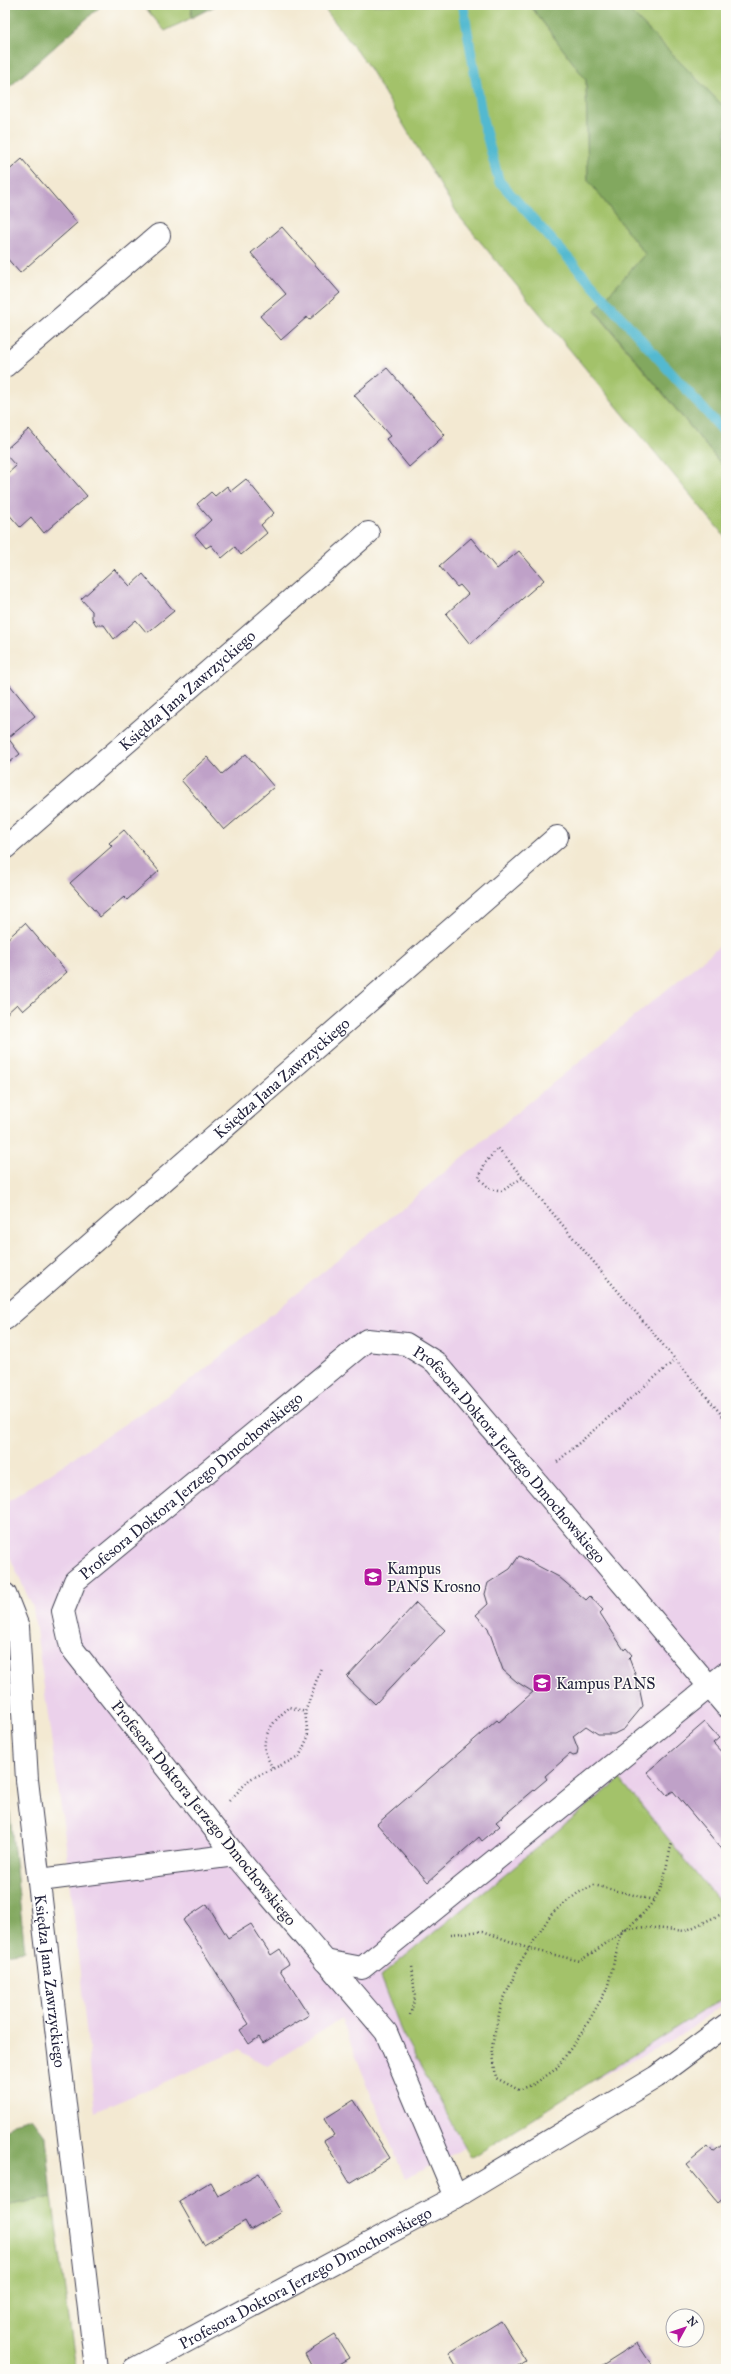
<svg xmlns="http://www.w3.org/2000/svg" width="731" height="2374" viewBox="0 0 731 2374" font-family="'IM FELL Great Primer',serif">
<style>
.built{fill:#ebd1eb}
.green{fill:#a3c26a;stroke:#627252}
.forest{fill:#82a85e;stroke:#52654c}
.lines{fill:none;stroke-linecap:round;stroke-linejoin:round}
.stream{stroke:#52b9d0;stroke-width:10}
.building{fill:#bfa1c8}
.minor-casing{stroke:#414052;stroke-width:24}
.path{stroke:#414052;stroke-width:2.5;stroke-dasharray:1 3;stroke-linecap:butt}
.minor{stroke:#fff;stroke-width:22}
.labels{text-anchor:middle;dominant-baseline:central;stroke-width:3;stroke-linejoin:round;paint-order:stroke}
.street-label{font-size:16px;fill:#22223b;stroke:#fdfcf7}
.poi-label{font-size:16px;fill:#22223b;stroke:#fdfcf7;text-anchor:start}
</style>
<rect width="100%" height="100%" fill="#fdfcf7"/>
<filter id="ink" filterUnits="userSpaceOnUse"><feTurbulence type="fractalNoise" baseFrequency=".025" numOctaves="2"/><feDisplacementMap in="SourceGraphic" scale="8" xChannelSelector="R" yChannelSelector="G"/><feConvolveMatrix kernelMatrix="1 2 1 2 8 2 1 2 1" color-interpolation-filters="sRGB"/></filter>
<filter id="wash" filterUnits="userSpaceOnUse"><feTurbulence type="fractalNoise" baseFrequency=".012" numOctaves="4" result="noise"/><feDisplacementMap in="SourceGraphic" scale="16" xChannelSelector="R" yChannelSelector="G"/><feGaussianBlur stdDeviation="0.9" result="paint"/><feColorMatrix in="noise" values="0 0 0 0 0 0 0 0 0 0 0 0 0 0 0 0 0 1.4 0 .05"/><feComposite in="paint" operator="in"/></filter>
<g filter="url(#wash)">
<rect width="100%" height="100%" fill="#f3e9d2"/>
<!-- built -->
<path class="built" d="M726,941V2001L685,2033L405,2179L341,2019L267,2066L239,2050L95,2112L67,1852L33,1608L5,1546V1503L194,1378Z"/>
<!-- green -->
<g class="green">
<path d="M143,5H192L191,18L165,31Z"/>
<path d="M322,5H530L586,80L588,180L645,254L595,311L726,470V538L459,216L366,63Z"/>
<path d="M624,5H726V109Z"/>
<path d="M620,1779L726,1910V1996L471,2158L402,2033L380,1977Z"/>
<path d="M52,2197L75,2362L74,2369H5V2206Z"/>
</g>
<!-- forest -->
<g class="forest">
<path d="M5,5H102L5,91Z"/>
<path d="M192,5H217L191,18Z"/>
<path d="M530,5H624L726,109V470L595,310L645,254L588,180L586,80Z"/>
<path d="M5,1769L25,1951L5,1954Z"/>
<path d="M31,2118L46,2137L52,2197L5,2206V2131L13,2123Z"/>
</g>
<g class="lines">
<!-- stream -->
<path class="stream" d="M463,5L483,122L499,181L726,434"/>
</g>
<g id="blocks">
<!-- building -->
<g class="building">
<path d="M22,159L77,223L20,273L5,256V174Z"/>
<path d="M282,227L340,293L309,320L307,317L281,340L260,316L286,294L251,253Z"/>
<path d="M387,368L445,435L409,467L386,439L390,436L354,395Z"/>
<path d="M29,429L87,496L44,533L31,517L20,527L5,510V476L16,466L5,454V450Z"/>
<path d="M246,479L274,513L261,525L267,533L241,555L235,547L222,558L211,545L206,548L195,535L211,520L197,504L211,492L215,496L227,486L231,491Z"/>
<path d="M471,538L497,569L519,551L544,580L470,644L446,614L468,594L460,585L457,587L439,566Z"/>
<path d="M114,569L130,586L143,574L174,611L147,633L136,620L114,639L104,625H96L92,618V611L81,599Z"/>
<path d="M10,685L35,716L8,738L20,754L5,766V689Z"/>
<path d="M246,754L274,787L224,830L181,780L207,757L222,774Z"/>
<path d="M124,830L159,871L127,900L124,897L100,917L70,883L112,846L109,843Z"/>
<path d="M25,923L67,972L23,1011L17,1004L5,1015V941Z"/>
<path d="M519,1556L559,1577L586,1600L590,1596L603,1610L600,1613L624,1650L626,1648L632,1655L629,1658L638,1682L643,1706L624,1729L614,1734H598L586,1726L573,1736L578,1749L577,1755L573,1756L570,1754L545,1776L547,1779L496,1822L500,1826L482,1841L479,1837L428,1882L377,1824L497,1720L499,1722L533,1692L517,1682L503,1670L488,1628L476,1615L488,1604L485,1594L488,1583L510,1569Z"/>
<path d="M416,1603L445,1630L375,1704L347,1677Z"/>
<path d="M705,1722L719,1738L713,1743L726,1757V1854L673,1791L667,1795L647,1772Z"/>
<path d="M207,1904L228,1938L251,1924L271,1955L280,1949L289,1964L280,1970L309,2015L263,2043L259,2037L249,2044L240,2030L249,2024L183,1920Z"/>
<path d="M354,2100L390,2158L350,2183L324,2141L334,2135L324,2119Z"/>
<path d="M726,2142V2196L718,2203L686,2164L708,2146L713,2152Z"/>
<path d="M259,2173L281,2212L250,2230L245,2221L204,2245L179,2201L210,2182L218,2196Z"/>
<path d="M501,2321L526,2361L514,2369H458L449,2353Z"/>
<path d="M335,2335L349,2358L330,2369H313L305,2354Z"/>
<path d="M637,2343L651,2364L644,2369H596Z"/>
<path d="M359,2365L361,2369H351Z"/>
</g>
</g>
</g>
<g filter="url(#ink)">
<use href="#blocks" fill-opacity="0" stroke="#414052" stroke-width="1"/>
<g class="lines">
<!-- minor casing -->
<g class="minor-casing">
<g id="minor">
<path d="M5,366L159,235"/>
<path id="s1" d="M5,848L368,533"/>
<path id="s2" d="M5,1319L557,837"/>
<path id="s3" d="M5,1594L18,1627L27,1780L96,2369"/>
<path d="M40,1880L235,1855"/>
<path d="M325,1961L362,1968L726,1673"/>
<path id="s4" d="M456,2197L386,2032L235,1855L71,1647L63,1611L75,1581L367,1340L406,1344L435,1362L726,1706"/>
<path id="s5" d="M134,2369L456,2197L656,2077L726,2025"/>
</g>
</g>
<!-- path -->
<g class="path">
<path d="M522,1178L502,1191L489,1188L479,1178L485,1163L498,1148L726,1420"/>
<path d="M557,1462L675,1360"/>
<path d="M272,1768C270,1762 266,1756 265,1750C262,1733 278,1716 290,1707L305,1712"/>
<path d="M229,1801L250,1779L299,1757L308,1737L305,1712L321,1668"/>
<path d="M653,1900L594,1885L578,1893L552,1913L521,1961L501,2005L492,2046L496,2078L519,2090L534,2084L556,2069L583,2031L607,1989L622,1930L645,1927L685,1931L726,1912"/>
<path d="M451,1934L483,1931L530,1949L580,1961C606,1943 649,1918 661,1887C666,1873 668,1857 672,1843"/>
<path d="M410,2015L415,1998L412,1965"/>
</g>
<!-- minor -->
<use href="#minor" class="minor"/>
</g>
</g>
<!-- icons -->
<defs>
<g id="university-square" transform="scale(1)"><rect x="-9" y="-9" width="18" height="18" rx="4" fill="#b5179e" stroke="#fdfcf7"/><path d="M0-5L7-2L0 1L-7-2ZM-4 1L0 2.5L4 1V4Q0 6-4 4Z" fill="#fff"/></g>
<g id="school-square" transform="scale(1)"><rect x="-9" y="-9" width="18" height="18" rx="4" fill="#b5179e" stroke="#fdfcf7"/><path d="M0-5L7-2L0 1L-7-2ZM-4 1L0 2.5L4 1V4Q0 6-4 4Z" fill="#fff"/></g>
</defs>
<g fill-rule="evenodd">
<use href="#university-square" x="373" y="1577"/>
<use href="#school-square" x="542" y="1683"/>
</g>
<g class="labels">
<!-- street labels -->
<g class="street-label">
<text stroke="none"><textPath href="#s1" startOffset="241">Księdza Jana Zawrzyckiego</textPath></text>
<text stroke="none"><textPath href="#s2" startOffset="367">Księdza Jana Zawrzyckiego</textPath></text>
<text stroke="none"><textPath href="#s4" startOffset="1316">Profesora Doktora Jerzego Dmochowskiego</textPath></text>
<text stroke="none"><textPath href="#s4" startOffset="896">Profesora Doktora Jerzego Dmochowskiego</textPath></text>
<text transform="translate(204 1813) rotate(51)">Profesora Doktora Jerzego Dmochowskiego</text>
<text stroke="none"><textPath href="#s3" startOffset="391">Księdza Jana Zawrzyckiego</textPath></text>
<text stroke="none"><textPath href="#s5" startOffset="194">Profesora Doktora Jerzego Dmochowskiego</textPath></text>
</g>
<!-- poi labels -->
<g class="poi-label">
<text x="387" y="1568">Kampus<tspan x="387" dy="18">PANS Krosno</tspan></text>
<text x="556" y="1683">Kampus PANS</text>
</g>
</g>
<!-- margin -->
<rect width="731" height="2374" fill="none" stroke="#fdfcf7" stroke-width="20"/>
<!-- north arrow -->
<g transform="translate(685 2328) rotate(50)"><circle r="19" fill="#fdfcf7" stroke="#a5a5ac"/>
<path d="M0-3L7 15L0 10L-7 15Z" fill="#b5179e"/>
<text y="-6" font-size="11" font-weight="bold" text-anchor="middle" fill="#22223b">N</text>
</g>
</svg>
